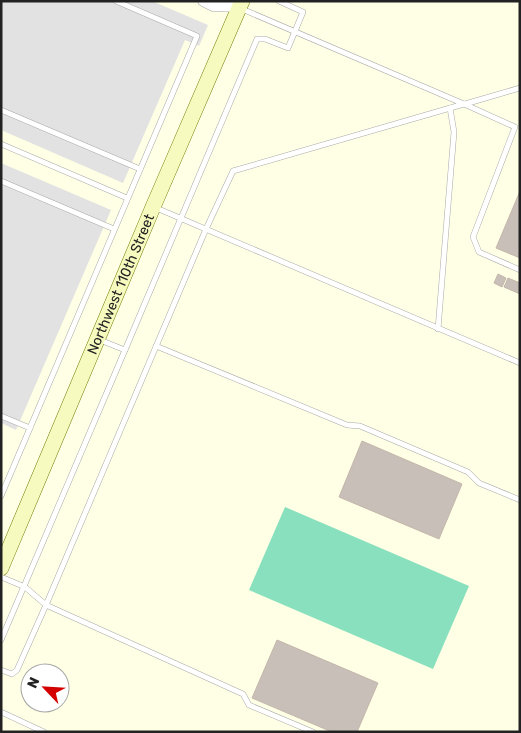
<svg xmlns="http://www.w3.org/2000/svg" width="521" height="733" viewBox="0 0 521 733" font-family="Rubik,sans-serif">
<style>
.education{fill:#ffffe5;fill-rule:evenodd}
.pitch{fill:#88e0be}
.parking{fill:#e2e2e2}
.building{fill:#c7bfb8;stroke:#c4b6ab}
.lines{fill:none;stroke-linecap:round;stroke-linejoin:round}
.lane-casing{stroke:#a9a9a9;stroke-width:6}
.street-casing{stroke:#a9a9a9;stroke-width:11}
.secondary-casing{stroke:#707d05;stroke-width:16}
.lane{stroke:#fff;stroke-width:5}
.street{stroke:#fff;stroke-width:10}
.secondary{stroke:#f7fabf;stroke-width:15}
.labels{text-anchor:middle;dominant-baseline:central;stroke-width:5;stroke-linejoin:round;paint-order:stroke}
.street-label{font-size:14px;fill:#222;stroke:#fff}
</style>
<rect width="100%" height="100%" fill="#f2efe9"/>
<!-- education -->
<path class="education" d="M1,1H520V732H1ZM30,673H60V703H30Z"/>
<!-- pitch -->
<path class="pitch" d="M285,507L469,586L433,669L249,590Z"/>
<!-- parking -->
<g class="parking">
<path d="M1,1H152L208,25L199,46L185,40L123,183L1,130Z"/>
<path d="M1,163L111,210L16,430L1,423Z"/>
</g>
<!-- building -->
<g class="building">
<path d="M520,191V258L496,248Z"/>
<path d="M498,274L506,278L502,287L494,283Z"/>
<path d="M508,278L520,283V294L504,287Z"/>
<path d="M362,441L462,484L439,539L339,497Z"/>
<path d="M277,640L378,683L357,732H332L252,698Z"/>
</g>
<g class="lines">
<!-- lane casing -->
<g class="lane-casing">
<g id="lane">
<path d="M464,104L515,127L473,237L479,252L520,270"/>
<path d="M465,104L520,88"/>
<path d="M1,110L140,169"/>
<path d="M1,144L127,198"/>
<path d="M1,181L114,229"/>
<path d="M154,207L520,363"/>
<path d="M438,329L454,132L450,108"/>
<path d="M156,346L347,425L360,426L468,472L479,483L520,500"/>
<path d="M125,350L257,39H265L288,48L303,12L279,1"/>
<path d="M1,416L30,428L197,36L116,1"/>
<path d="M1,496L30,428"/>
<path d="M1,577L25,587L46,605L206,229L233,171L464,104L242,9"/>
<path d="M1,640L125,350L100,340"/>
<path d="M1,670L12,674L17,670L46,605L243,694L249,705L313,732"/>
<path d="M1,712L44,732"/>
</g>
</g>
<!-- street casing -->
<g class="street-casing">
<path id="street" d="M203,1L213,6L239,7"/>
</g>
<!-- secondary casing -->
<g class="secondary-casing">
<g id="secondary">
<path id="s1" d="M1,568L153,207L242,1"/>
</g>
</g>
<!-- lane -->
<use href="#lane" class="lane"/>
<!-- street -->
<use href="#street" class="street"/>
<!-- secondary -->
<use href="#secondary" class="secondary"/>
</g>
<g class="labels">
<!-- street labels -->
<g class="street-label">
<text stroke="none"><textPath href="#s1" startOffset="308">Northwest 110th Street</textPath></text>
</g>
</g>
<!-- border -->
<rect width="521" height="733" fill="none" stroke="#222222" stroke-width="5"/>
<!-- north arrow -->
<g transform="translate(45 688) rotate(295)"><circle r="24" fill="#ffffff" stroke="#a7a7a7"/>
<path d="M0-4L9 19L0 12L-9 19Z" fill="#d40000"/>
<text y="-8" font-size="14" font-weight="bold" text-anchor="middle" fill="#222222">N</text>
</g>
</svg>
